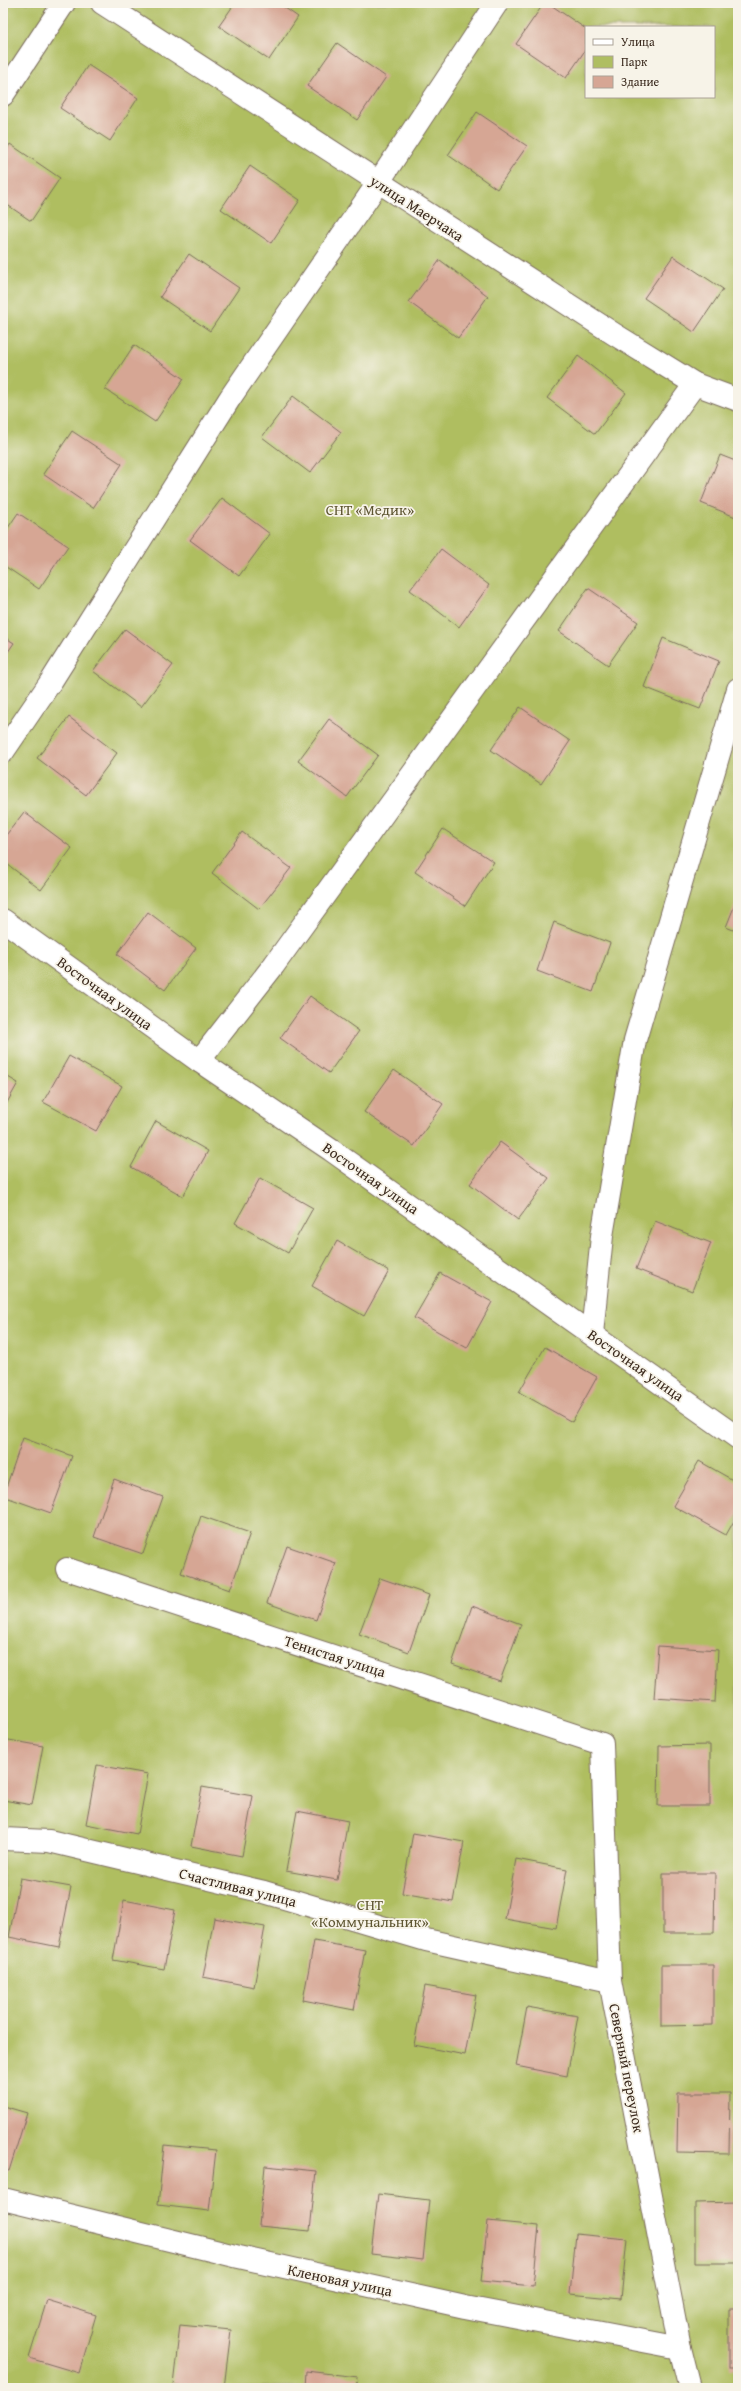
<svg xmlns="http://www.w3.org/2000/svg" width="741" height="2391" viewBox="0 0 741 2391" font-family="'Gentium Book Plus',serif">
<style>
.green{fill:#afbe61;stroke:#757440;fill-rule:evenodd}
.building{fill:#d6a694}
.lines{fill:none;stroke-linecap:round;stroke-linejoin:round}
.minor-casing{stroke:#7b6c5c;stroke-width:24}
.minor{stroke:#fff;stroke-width:22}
.labels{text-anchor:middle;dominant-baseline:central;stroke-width:3.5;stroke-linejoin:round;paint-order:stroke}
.street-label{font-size:15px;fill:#3b2a1e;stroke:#f7f3e8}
.park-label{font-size:15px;fill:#5e5632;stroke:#f7f3e8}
</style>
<rect width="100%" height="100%" fill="#f7f3e8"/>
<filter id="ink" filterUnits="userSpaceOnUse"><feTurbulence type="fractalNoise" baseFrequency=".025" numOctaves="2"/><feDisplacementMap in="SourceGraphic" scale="8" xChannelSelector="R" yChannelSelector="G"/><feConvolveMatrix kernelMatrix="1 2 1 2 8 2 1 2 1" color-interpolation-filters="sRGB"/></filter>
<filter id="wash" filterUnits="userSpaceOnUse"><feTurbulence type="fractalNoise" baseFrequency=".012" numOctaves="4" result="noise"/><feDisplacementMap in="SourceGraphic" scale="16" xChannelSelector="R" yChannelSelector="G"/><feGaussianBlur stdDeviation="0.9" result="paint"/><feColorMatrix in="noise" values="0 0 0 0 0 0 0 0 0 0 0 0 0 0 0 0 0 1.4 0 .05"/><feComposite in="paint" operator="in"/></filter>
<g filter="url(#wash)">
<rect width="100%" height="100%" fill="#f2e7d0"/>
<!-- green -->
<path class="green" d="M3,3H738V2388H3ZM586,27H714V97H586Z"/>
<g id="blocks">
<!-- building -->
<g class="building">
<path d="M235,3H278L298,17L269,60L219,26Z"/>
<path d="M544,3H548L586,29V49L566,78L516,44Z"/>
<path d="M337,43L386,77L357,120L307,86Z"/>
<path d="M88,65L138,98L110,141L60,108Z"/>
<path d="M477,112L527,146L497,189L448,155Z"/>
<path d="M10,144L60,178L31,221L3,202V155Z"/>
<path d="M250,166L300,200L271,243L221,209Z"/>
<path d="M189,254L239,288L210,331L160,297Z"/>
<path d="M673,256L723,289L694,332L644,298Z"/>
<path d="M440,260L488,296L458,338L409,302Z"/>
<path d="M134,345L184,379L155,422L105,389Z"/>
<path d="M578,356L626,393L595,434L547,398Z"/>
<path d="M293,396L341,432L310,473L262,437Z"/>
<path d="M72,431L122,464L93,508L43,474Z"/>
<path d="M720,455L738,462V518L701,503Z"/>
<path d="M222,498L270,534L239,576L190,540Z"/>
<path d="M18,513L68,546L39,589L3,565V535Z"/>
<path d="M441,549L489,585L459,627L410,590Z"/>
<path d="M588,588L638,622L608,665L559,631Z"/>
<path d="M125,629L173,665L141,707L93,671Z"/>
<path d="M3,636L14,643L3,659Z"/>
<path d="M663,638L719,661L700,709L644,687Z"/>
<path d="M520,707L570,741L541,784L491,750Z"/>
<path d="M69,717L117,753L86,795L37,758Z"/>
<path d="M329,719L378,755L347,797L298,761Z"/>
<path d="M24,812L72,848L41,890L3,861V839Z"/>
<path d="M443,829L494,862L465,906L415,872Z"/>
<path d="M242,832L291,868L259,909L212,873Z"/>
<path d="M738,897V932L726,927Z"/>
<path d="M148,912L196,948L165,990L117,954Z"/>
<path d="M554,922L610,943L593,992L537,971Z"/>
<path d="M310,996L359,1031L329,1073L280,1038Z"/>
<path d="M69,1056L122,1086L96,1131L43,1102Z"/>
<path d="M394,1070L443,1104L414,1146L364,1112Z"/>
<path d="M3,1074L18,1083L3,1110Z"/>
<path d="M156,1121L208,1151L183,1196L131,1167Z"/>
<path d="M500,1142L549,1178L518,1220L470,1184Z"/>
<path d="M260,1178L313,1208L288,1253L235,1223Z"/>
<path d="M655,1221L711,1243L692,1291L636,1269Z"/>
<path d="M337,1241L389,1271L364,1316L312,1286Z"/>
<path d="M440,1273L492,1302L467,1348L414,1318Z"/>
<path d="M545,1347L597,1377L572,1422L519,1392Z"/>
<path d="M23,1438L72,1456L51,1513L3,1496Z"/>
<path d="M699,1461L738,1483V1514L726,1535L673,1506Z"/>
<path d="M114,1479L163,1497L143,1554L94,1537Z"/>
<path d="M201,1516L250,1533L230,1590L181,1573Z"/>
<path d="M287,1546L336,1563L316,1620L267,1603Z"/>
<path d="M380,1578L429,1595L409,1652L359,1634Z"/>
<path d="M472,1606L521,1624L500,1681L452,1664Z"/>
<path d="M658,1646L718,1650L715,1702L654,1698Z"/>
<path d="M3,1739L43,1746L32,1805L3,1800Z"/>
<path d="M710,1745V1806H658L659,1746Z"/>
<path d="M97,1765L148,1774L137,1834L86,1824Z"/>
<path d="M202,1787L253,1796L242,1856L191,1846Z"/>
<path d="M297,1811L348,1821L337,1880L286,1871Z"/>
<path d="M413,1833L464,1842L453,1902L402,1893Z"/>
<path d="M516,1859L567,1869L556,1928L505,1919Z"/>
<path d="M663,1873H715L714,1933H663Z"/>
<path d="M20,1878L71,1887L59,1947L9,1937Z"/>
<path d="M124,1900L175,1910L164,1969L113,1960Z"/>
<path d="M214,1918L265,1927L254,1987L203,1977Z"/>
<path d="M314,1941L365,1950L354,2010L303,2000Z"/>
<path d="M661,1965H713V2025L661,2026Z"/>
<path d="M425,1986L476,1995L465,2055L414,2045Z"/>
<path d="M527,2007L578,2016L567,2076L516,2066Z"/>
<path d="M678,2093H730L729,2154L677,2153Z"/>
<path d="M3,2106L27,2113L9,2171L3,2169Z"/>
<path d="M164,2145L216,2150L209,2211L158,2205Z"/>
<path d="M265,2166L316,2171L310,2231L259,2226Z"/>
<path d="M378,2194L429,2200L423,2260L371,2254Z"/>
<path d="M738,2202V2263H695V2203Z"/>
<path d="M488,2221L539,2226L533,2286L481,2281Z"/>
<path d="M576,2234L627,2239L621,2299L570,2294Z"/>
<path d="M47,2300L96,2315L79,2373L29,2358Z"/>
<rect x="729" y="2309" width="9" height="60"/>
<path d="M180,2325L231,2330L224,2388L173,2385Z"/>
<path d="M306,2371L358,2377L357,2388H305Z"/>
</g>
</g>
</g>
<g filter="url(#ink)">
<use href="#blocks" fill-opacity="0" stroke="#7b6c5c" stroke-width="1"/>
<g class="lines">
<!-- minor casing -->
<g class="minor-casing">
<g id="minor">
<path d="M102,3L614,334L695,384L738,400"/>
<path d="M3,95L64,3"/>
<path d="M3,752L52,680L230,398L378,183L497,3"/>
<path d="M3,920L199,1061L331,1150L738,1438"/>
<path d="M199,1061L274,965L695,384"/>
<path d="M592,1334L602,1236L635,1040L738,689"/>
<path d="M67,1569L602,1744L610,1981L680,2348L690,2388"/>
<path d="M3,1839L49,1841L264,1892L426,1940L610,1981"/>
<path d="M3,2199L239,2257L465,2307L680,2348"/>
</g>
</g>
<!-- minor -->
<use href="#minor" class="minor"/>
</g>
</g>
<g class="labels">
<!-- street labels -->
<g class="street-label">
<text transform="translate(417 208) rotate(33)">улица Маерчака</text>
<text transform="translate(105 993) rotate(36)">Восточная улица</text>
<text transform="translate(371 1178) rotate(35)">Восточная улица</text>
<text transform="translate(636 1365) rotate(35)">Восточная улица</text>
<text transform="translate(335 1656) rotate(18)">Тенистая улица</text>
<text transform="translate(238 1887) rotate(14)">Счастливая улица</text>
<text transform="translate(627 2068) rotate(79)">Северный переулок</text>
<text transform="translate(340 2280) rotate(12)">Кленовая улица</text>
</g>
<!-- park labels -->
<g class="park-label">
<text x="370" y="509">СНТ «Медик»</text>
<text x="370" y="1904">СНТ<tspan x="370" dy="17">«Коммунальник»</tspan></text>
</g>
</g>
<!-- margin -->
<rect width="741" height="2391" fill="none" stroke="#f7f3e8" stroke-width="16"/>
<!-- legend -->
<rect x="585" y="26" width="130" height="72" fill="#f7f3e8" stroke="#aca397"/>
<rect x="593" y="39" width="20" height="6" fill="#ffffff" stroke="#aca397"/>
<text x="621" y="46" font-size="12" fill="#3b2a1e">Улица</text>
<rect x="593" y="56" width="20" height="12" fill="#afbe61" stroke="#aca397"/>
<text x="621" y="66" font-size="12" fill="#3b2a1e">Парк</text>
<rect x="593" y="76" width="20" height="12" fill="#d6a694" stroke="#aca397"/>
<text x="621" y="86" font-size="12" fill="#3b2a1e">Здание</text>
</svg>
